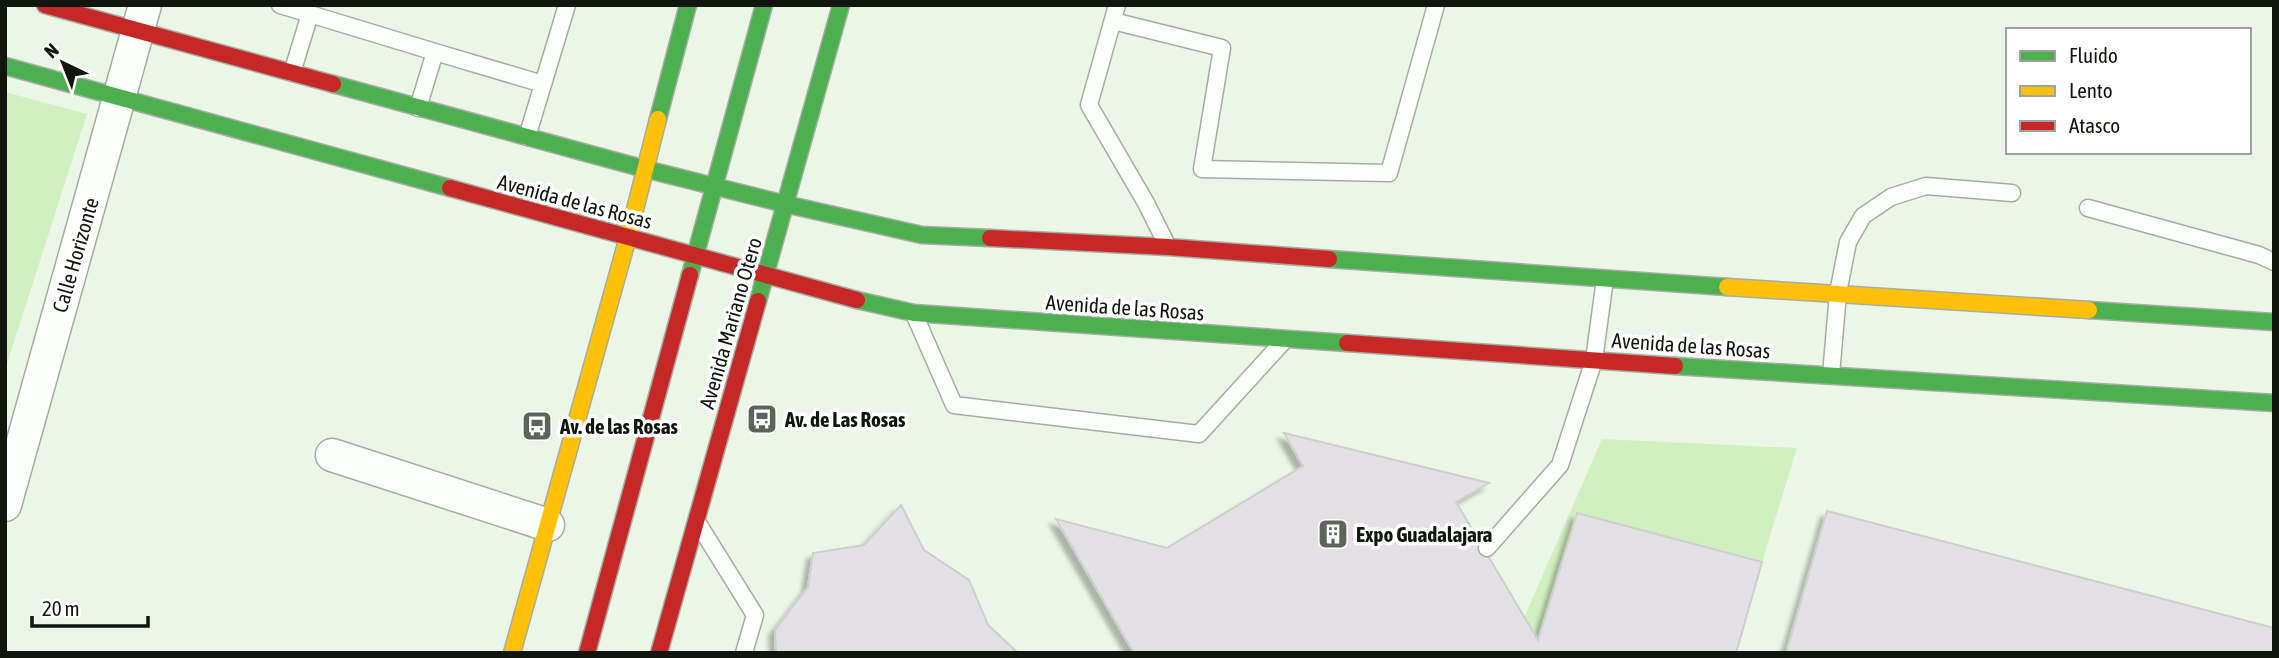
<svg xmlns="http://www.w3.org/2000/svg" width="2279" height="658" viewBox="0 0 2279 658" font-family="'Asap Condensed',sans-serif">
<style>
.green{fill:#d1f0c2}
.building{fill:#e3e1e5;stroke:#cdcfcd;stroke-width:2;filter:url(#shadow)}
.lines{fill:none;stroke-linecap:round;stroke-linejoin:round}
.lane-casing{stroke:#a5ada1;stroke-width:19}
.street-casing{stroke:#a5ada1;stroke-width:35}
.fast-casing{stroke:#a5ada1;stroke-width:19}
.slow-casing{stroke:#a5ada1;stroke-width:19}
.jam-casing{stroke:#a5ada1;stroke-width:19}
.lane{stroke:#fcfefb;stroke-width:16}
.street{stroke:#fcfefb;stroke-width:32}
.fast{stroke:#4caf50;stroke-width:16}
.slow{stroke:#ffc107;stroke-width:16}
.jam{stroke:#c62828;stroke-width:16}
.labels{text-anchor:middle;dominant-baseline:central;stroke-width:7;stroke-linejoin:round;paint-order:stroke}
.street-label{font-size:21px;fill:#10160d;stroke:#fff}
.poi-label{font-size:21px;font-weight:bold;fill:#10160d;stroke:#fff;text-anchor:start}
</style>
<defs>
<filter id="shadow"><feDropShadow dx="-6" dy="6" stdDeviation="2" flood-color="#0004"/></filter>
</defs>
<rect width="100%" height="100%" fill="#ebf6e6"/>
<!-- green -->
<g class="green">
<path d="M5,92L87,114L5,370Z"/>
<path d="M1602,439L1797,448L1762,562L1577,513L1538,640L1524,618Z"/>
</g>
<!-- building -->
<g class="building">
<path d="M1284,433L1489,483L1456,502L1538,640L1577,513L1762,562L1736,653H1134L1056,519L1167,548L1303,466Z"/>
<path d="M901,505L924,550L969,580L988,625L1018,653H776L775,630L808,587L813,553L864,545Z"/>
<path d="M1827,511L2274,628V653H1786Z"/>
</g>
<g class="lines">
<!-- lane casing -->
<g class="lane-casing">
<g id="lane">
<path d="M280,5L310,14"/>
<path d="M1117,5L1089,105L1146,203L1167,245"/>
<path d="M1113,21L1222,48L1202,169L1389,173L1436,5"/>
<path d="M292,73L310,14L435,52"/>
<path d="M418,108L435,52L543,84"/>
<path d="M527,137L567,5"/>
<path d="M2088,208L2259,255L2274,262"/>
<path d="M915,316L954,405L1199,434L1282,343"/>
<path d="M1831,375L1838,293L1848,242L1863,216L1891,197L1926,186L2012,193"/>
<path d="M699,525L755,615L744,653"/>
<path d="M1487,548L1560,465L1594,360L1605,279"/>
</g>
</g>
<!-- street casing -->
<g class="street-casing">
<g id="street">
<path d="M332,455L548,525"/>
<path d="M5,505L145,5"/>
</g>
</g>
<!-- fast casing -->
<g class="fast-casing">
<g id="fast">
<path d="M5,66L450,188"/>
<path d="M333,84L645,169L785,204L922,235L990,238"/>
<path d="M658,119L688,5"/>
<path d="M1329,259L1727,287"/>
<path d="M690,275L764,5"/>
<path d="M857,300L914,313L1347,343"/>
<path d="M758,301L841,5"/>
<path d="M2089,310L2274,322"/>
<path d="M1675,366L2274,403"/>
</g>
</g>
<!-- slow casing -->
<g class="slow-casing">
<g id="slow">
<path d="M1727,287L2089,310"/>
<path d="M512,653L628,237L658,119"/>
</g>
</g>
<!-- jam casing -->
<g class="jam-casing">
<g id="jam">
<path d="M45,5L333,84"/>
<path d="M450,188L857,300"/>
<path d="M990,238L1168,247L1329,259"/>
<path d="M1347,343L1675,366"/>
<path d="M587,653L690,275"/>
<path d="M659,653L758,301"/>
</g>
</g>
<!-- lane -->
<use href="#lane" class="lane"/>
<!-- street -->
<use href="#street" class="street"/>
<!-- fast -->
<use href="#fast" class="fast"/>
<!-- slow -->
<use href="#slow" class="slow"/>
<!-- jam -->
<use href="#jam" class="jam"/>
</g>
<!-- icons -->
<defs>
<g id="bus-square" transform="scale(1.575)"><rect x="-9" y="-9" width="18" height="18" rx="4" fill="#5d6459" stroke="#fff"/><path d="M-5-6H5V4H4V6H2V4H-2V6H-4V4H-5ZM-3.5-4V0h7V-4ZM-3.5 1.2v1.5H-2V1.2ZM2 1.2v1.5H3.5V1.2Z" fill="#fff"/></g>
<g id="building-square" transform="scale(1.575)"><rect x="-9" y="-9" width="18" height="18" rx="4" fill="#5d6459" stroke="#fff"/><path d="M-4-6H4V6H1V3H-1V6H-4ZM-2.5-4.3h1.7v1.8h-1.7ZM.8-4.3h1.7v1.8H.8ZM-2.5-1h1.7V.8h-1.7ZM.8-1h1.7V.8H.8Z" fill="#fff"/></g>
</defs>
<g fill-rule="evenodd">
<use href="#bus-square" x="762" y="419"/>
<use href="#bus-square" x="537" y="426"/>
<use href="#building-square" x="1333" y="534"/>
</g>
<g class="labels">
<!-- street labels -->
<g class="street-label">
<text transform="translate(575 201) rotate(15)">Avenida de las Rosas</text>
<text transform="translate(75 255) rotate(-74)">Calle Horizonte</text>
<text transform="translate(1125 307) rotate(4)">Avenida de las Rosas</text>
<text transform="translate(730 323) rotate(-74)">Avenida Mariano Otero</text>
<text transform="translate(1691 345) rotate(4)">Avenida de las Rosas</text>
</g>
<!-- poi labels -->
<g class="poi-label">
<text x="785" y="419">Av. de Las Rosas</text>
<text x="560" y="426">Av. de las Rosas</text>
<text x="1356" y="534">Expo Guadalajara</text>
</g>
</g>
<!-- border -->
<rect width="2279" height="658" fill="none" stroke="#10160d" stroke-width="14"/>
<!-- legend -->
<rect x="2006" y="28" width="245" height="126" fill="#ffffff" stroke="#9fa29e" stroke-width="2"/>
<rect x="2020" y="51" width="35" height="10" fill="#4caf50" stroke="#9fa29e" stroke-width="2"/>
<text x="2069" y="63" font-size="21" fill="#10160d">Fluido</text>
<rect x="2020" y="86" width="35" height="10" fill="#ffc107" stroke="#9fa29e" stroke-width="2"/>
<text x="2069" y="98" font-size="21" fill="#10160d">Lento</text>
<rect x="2020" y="121" width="35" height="10" fill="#c62828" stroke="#9fa29e" stroke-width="2"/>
<text x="2069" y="133" font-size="21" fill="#10160d">Atasco</text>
<!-- north arrow -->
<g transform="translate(63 63) rotate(317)" stroke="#ffffff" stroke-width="5" paint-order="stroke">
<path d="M0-5L12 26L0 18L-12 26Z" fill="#10160d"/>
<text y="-10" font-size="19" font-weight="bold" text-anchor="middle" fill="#10160d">N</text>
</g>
<!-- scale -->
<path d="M32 616v10h116v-10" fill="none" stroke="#10160d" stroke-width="3.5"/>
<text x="42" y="616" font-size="21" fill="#10160d" stroke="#ffffff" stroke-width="5" paint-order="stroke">20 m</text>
</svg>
